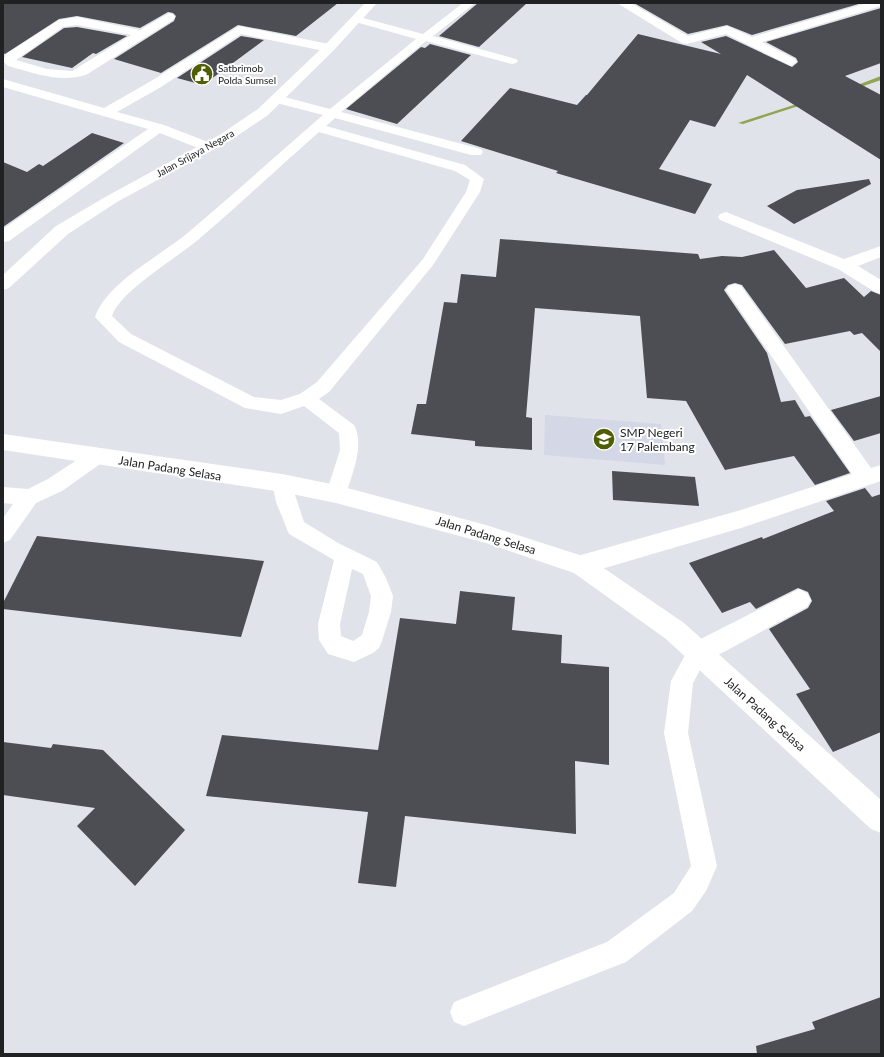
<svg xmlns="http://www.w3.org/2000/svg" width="884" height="1057" viewBox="0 0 884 1057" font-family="Lato,sans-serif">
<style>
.built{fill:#d4d8e6}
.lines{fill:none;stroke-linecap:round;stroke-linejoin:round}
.stream{fill:#91a451;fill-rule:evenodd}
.building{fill:#4c4e54}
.service{fill:#fff;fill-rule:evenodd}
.minor{fill:#fff;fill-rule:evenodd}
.tertiary{fill:#fff;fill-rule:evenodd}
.secondary{fill:#fff;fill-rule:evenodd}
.labels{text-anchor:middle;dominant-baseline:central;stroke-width:4;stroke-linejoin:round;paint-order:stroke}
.far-poi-label{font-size:10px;fill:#202123;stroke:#fff;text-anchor:start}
.far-street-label{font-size:10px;fill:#202123;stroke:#fff}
.poi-label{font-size:12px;fill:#202123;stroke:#fff;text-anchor:start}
.street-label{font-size:12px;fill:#202123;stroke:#fff}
</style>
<rect width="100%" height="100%" fill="#e1e3eb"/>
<!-- built -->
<path class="built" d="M545,415L661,424L665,465L544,455Z"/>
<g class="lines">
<!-- stream -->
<g class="stream">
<path d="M881,76V80L852,90L847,89Z"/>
<path d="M806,101L811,102L743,124L738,123Z"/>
</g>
</g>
<!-- building -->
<g class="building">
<path d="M3,3H338L296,36L238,25L161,73L114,59L174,21L176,16L173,13L168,12L140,28L77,16L59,19L5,54L3,53Z"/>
<path d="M478,3H527L479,47L439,36Z"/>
<path d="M634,3H862L752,35L727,25L688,34Z"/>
<path d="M881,8V63L845,76L881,95V160L747,75L715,127L690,120L659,169L712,184L695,214L556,173L558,171L461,141L510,88L577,105L586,95H587L638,34L721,54L701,42L726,36L792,67L798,62L796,58L766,42Z"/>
<path d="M77,27L127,36L96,54L93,53L72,68L22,57L64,28Z"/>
<path d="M241,36L264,40L203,85L177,78Z"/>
<path d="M430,44L471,55L397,124L346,109L421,47L425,48Z"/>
<path d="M92,133L124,143L3,227V162L27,172L39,164L43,166Z"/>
<path d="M869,179L871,184L794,224L767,206L797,190Z"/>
<path d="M500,239L698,254L700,259L722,256L742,257L774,250L806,288L844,278L864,297L871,291L881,295V352L862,333L854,335L850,331L785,344L742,285L735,283L728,285L724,290L767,353L781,402L795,400L805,417L810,416L850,473L815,485L794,456L725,470L686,401L647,398L640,316L535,308L526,417L532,418V450L475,446V441L411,434L417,404H426L444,302L457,303L461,274L496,277Z"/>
<path d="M881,396V433L854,441L831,410Z"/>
<path d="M612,471L695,477L699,506L613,500Z"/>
<path d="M865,488L872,497L881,494V732L833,752L796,694L810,689L769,629L808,608L812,601L808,592L798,588L756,609L750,602L722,613L689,563L762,537L763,539L834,511L826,501Z"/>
<path d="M37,536L264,561L241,637L3,609V603Z"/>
<path d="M460,591L515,597L512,630L562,635L561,663L609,667V765L575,761L576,834L405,816L396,887L358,883L368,812L206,796L222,735L378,750L400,618L456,624Z"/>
<path d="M3,742L51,748L53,744L103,750L185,830L135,886L77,826L95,808L3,795Z"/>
<path d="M881,997V1054H757L756,1046L815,1029L812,1022Z"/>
</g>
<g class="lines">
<!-- service -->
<g class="service">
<path d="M463,3H475L433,36L516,59L518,61L516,63L512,64L426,41L341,112L481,149L483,152L481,155H471L335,118L326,126L465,165L484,179L480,192L433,265L329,392L319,399L354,425C365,445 352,474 346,494L343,500L336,502L329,500L326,494L340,450L339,433L304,406L281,414L245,408L119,342L95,317C108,281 161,256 190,231C235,193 279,153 323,115L273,102L271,99L273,96L277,95L330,109L416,39L352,21L351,19L352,17L356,16L423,34ZM319,132L455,171L470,180L466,192L423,259L317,382L300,394L281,400L254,397L131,334L112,316C120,291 177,258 199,239C240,204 279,167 319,132Z"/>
<path d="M96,450L103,452L105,457L103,462L62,491L36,503L10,540L3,543V518L13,504L3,503V487L28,489L48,479L89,452Z"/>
<path d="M282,475L289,477L304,522L338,543L377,562L386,578L393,596L391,612L382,641L379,648L373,653L354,662L328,654L319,640L318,624L334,560L289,534L276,502L272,483L275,477ZM352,569L363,574L371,596L369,612L362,635L353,641L341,636L340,624Z"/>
<path d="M698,642L706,646L709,653L693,683L688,733L717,866L706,891L692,911L626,962L464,1026L454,1022L450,1012L454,1002L607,942L674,893L691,866L664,733L671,681L690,646Z"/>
</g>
<!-- minor -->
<g class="minor">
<path d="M617,3H631L688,36L727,26L752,37L867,3H881V6L762,42L795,59L797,62L791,66L726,34L686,44L682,43Z"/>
<path d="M169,13L173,14L175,17L173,20L86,75C58,83 34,73 8,66L3,61L6,54L59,20L77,17L140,30ZM77,25L131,35L72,71L47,69L16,60L63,27Z"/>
<path d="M239,26L329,44L335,48L329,52L241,34L161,87L117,112L164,125L213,144L215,147L213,150H203L160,133L9,241L3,242V229L148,129L3,87V79L104,108L151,81Z"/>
<path d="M726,212L844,259L881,246V257L858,266L881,280V294L875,292L838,269L720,220L718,217L720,214Z"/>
<path d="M735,284L741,286L871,468L881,465V481L741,528L581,575L573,572L570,565L573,558L581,555L741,510L852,474L726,290L729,286Z"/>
<path d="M799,589L807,593L811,600L807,607L707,661L698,665L689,661L686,653L689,645Z"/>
</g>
<!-- tertiary -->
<path class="tertiary" d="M3,434L282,474L336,485L486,525L589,558L684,623L881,800V833L871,829L666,639L574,573L486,543L336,503L282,492L3,450Z"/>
<!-- secondary -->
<path class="secondary" d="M365,3H377L333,51L268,115L231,140L117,202L68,234L9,288L3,290V275L56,226L107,196L221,134L258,109L325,45Z"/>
</g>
<!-- icons -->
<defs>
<g id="civic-disc" transform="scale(1.15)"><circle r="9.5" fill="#4f5e00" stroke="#fff"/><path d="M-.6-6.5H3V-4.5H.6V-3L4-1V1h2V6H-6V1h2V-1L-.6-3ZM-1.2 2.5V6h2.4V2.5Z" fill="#fff"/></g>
<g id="school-disc" transform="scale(1.15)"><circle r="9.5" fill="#4f5e00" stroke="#fff"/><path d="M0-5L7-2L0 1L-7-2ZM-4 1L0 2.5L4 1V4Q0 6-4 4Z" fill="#fff"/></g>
</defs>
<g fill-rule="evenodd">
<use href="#civic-disc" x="202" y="74"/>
<use href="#school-disc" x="604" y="439"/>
</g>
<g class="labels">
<!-- far-poi labels -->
<g class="far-poi-label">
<text x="218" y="68">Satbrimob<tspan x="218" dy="12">Polda Sumsel</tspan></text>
</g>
<!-- far-street labels -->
<g class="far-street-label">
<text transform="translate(195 153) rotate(-29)">Jalan Srijaya Negara</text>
</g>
<!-- poi labels -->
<g class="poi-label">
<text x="620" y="432">SMP Negeri<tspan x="620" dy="14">17 Palembang</tspan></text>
</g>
<!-- street labels -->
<g class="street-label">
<text transform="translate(170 468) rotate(9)">Jalan Padang Selasa</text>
<text transform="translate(486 535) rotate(17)">Jalan Padang Selasa</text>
<text transform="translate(765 714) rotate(42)">Jalan Padang Selasa</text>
</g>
</g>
<!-- border -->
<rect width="884" height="1057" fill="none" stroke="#202123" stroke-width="8"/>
</svg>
